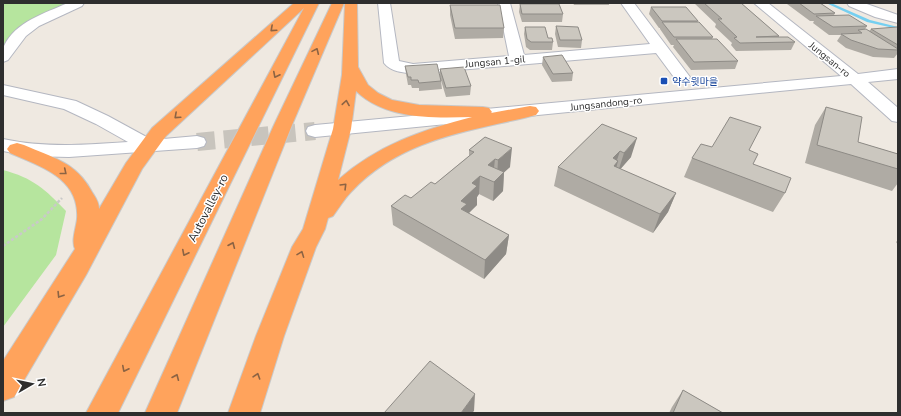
<svg xmlns="http://www.w3.org/2000/svg" width="901" height="416" font-family="'Nunito Sans','Noto Sans KR',sans-serif">
<style>
.green{fill:#b6e59e}
.lines{fill:none;stroke-linecap:round;stroke-linejoin:round}
.stream{fill:#75cff0;fill-rule:evenodd}
.minor-tunnel{stroke:#c8c4bd;stroke-width:18;stroke-dasharray:18 9;stroke-linecap:butt}
.minor-casing{stroke:#b4b7c1;stroke-width:2}
.highway-casing{stroke:#c9c9c9;stroke-width:2}
.path{stroke:#c9c9c9;stroke-width:2.5;stroke-dasharray:3 2;stroke-linecap:butt}
.minor{fill:#fff;fill-rule:evenodd}
.highway{fill:#ffa35c;fill-rule:evenodd}
.wall{fill:#afaba4}
.shaded-wall{fill:#8e8b86}
.building{fill:#cbc7bf;stroke:#8e8b86}
.oneway{stroke:#8c6343}
.transit-dot{fill:#1a4fb4;stroke:#fff;stroke-width:1.5}
.labels{text-anchor:middle;stroke-width:3;stroke-linejoin:round;paint-order:stroke}
.far-street-label{font-size:10px;fill:#2e2e2e;stroke:#fff}
.far-transit-label{font-size:10px;fill:#164399;stroke:#fff;text-anchor:start}
.street-label{font-size:12px;fill:#2e2e2e;stroke:#fff}
</style>
<rect width="100%" height="100%" fill="#efe9e1"/>
<path class="green" d="M3,3H73L47,13L3,50Z
M3,170C33,178 45,189 66,211L56,255L3,327Z"/>
<g class="lines">
<path class="stream" d="M826,3H831L870,20L898,27V29L867,22Z"/>
<path class="minor-tunnel" d="M197,142L315,131"/>
<defs>
<path id="minor" d="M68,3H84L82,6L39,26L26,36L8,60L3,62C3,57 2,50 4,46C15,22 45,13 68,3Z
M378,3H390L399,61L413,64L509,56L498,3H510L524,55L650,44L621,3H634L690,77L688,80L682,82L676,80L656,53L413,74C403,72 391,72 384,63Z
M754,3H768L858,74L898,69V79L868,82L898,108V122L892,121L851,84L315,137L308,135L306,131L308,127L315,125L841,76Z
M847,3H864L898,15V23L875,17L849,6Z
M3,85L76,101L108,116L152,140L197,136L204,138L206,142L204,146L197,148L69,157L29,156L3,151V139C45,148 86,145 128,142L96,124L64,109L3,95Z"/>
<path id="highway" d="M294,3H319L118,413H86L304,8L166,136L142,169L86,275L14,397L3,401V361L75,249C71,241 76,228 77,219C80,178 41,167 10,153L7,149L10,145L17,143L24,145C53,158 76,162 92,192C95,197 99,202 99,209L126,163L152,128Z
M332,3H344L292,125L177,413H145L274,125Z
M345,3H357L358,67L368,85L378,93L392,100L419,105L483,107L489,108L492,112L491,113L530,106L536,107L539,111L536,115C468,132 402,138 351,192C344,199 339,208 333,216L328,218L325,229L316,247L284,336L260,413H228L256,336L292,247L303,229L333,129L342,75ZM356,91C386,120 434,118 472,117C422,130 378,145 338,180L351,129Z"/>
</defs>
<use href="#minor" class="minor-casing"/>
<use href="#highway" class="highway-casing"/>
<path class="path" d="M3,246L42,219L62,198"/>
<use href="#minor" class="minor"/>
<use href="#highway" class="highway"/>
</g>
<path class="wall" d="M573,3H609V5H574Z
M694,3H741L779,36V37L795,42L791,50L736,51L731,45L732,43L715,27L716,24Z
M787,3H820L835,13L834,15L867,26L865,29L869,31L871,29L898,28V53L894,58L873,57L846,48L837,41L841,35H829L813,23L814,21H810L787,4Z
M520,4L563,14L562,22H522L519,12Z
M450,5L504,28L503,38L455,39L450,15Z
M651,7L698,21L697,22L713,37L712,39L738,61L735,69L691,70L673,47L674,45H671L660,29V28H659L649,14Z
M556,26L582,40L581,48L558,47L555,34Z
M525,27L548,38L553,42L552,50H530L526,47L524,34Z
M543,57L573,73L572,81L552,82L542,65Z
M405,66L441,81L442,89L419,91V88H412L411,85H408L406,74Z
M440,69L471,86L470,95L446,97L440,77Z
M826,107L858,142L898,154V183L892,191L805,163L815,125Z
M602,124L631,157L620,169L676,193L668,212L653,233L554,186L558,167Z
M485,137L510,167L504,172L503,191L493,201L479,194L477,197V205L468,213L509,235L506,254L484,279L393,225L391,206L411,198L435,184L469,156V150Z
M712,147L749,150L753,164L785,193L773,212L684,177L692,158Z
M898,240V245L896,242Z
M683,390L723,413H669L672,407Z"/>
<path class="shaded-wall" d="M637,138L631,157L618,172L624,153Z
M512,148L510,167L497,179L498,160Z
M620,151L616,163L618,161L613,180V158Z
M495,159L493,177L488,165Z
M504,172L503,191L493,201L494,182Z
M480,176L479,194L477,197V205L467,215L461,228V201L472,183Z
M676,193L668,212L653,233L660,214Z
M509,235L506,254L484,279L485,260Z
M475,394L474,411L472,413H461Z"/>
<path class="building" d="M704,3H741L779,36L756,37H788L795,42L740,43L734,38L737,37L718,19H722Z
M799,3H820L835,13L814,14Z
M520,4H559L563,14H522Z
M450,5H500L504,28H455Z
M651,7H686L698,21H662Z
M849,15L867,26L833,27L816,16Z
M662,22H699L713,37H674Z
M556,26L578,27L582,40H560Z
M525,27H545L548,38H552L553,42H531L527,39Z
M897,27L898,28V45L871,29Z
M866,29L898,49V50L878,49L851,40L841,34L862,33L858,30Z
M676,39H717L738,61L694,62Z
M562,55L573,73L553,74L543,57Z
M437,64L441,81L419,83L418,80H411V77H408L405,66Z
M464,67L471,86L446,88L440,69Z
M826,107L862,117L858,142L898,154V169L817,145Z
M730,117L761,127L749,150L758,154L753,164L791,178L785,193L692,158L701,144L712,147Z
M602,124L637,138L624,153L620,151L613,158L618,161L614,166L676,193L660,214L558,167Z
M485,137L512,148L498,160L495,159L488,165L504,172L494,182L480,176L472,183L477,186L461,201L467,204L461,209L509,235L485,260L391,206L405,195L411,198L431,182L435,184L474,152L469,150Z
M430,361L475,394L461,413H384Z
M683,390L723,413H673Z"/>
<defs><path id="oneway-chevron" d="M-2-3.5L2.5 0L-2 3.5" fill="none" stroke-width="1.6" stroke-linecap="round" stroke-linejoin="round"/></defs>
<g class="oneway">
<use href="#oneway-chevron" transform="translate(273 29) rotate(138)"/>
<use href="#oneway-chevron" transform="translate(316 51) rotate(-66)"/>
<use href="#oneway-chevron" transform="translate(276 75) rotate(117)"/>
<use href="#oneway-chevron" transform="translate(346 103) rotate(-81)"/>
<use href="#oneway-chevron" transform="translate(177 116) rotate(138)"/>
<use href="#oneway-chevron" transform="translate(64 172) rotate(39)"/>
<use href="#oneway-chevron" transform="translate(344 186) rotate(-45)"/>
<use href="#oneway-chevron" transform="translate(232 245) rotate(-67)"/>
<use href="#oneway-chevron" transform="translate(185 253) rotate(117)"/>
<use href="#oneway-chevron" transform="translate(301 254) rotate(-69)"/>
<use href="#oneway-chevron" transform="translate(60 295) rotate(122)"/>
<use href="#oneway-chevron" transform="translate(125 369) rotate(117)"/>
<use href="#oneway-chevron" transform="translate(257 376) rotate(-72)"/>
<use href="#oneway-chevron" transform="translate(176 377) rotate(-67)"/>
</g>
<rect class="transit-dot" x="660" y="77" width="8" height="8" rx="2"/>
<g class="labels">
<g class="far-street-label">
<text transform="translate(830 59) rotate(39)" y="4">Jungsan-ro</text>
<text transform="translate(495 61) rotate(-5)" y="4">Jungsan 1-gil</text>
<text transform="translate(606 103) rotate(-6)" y="4">Jungsandong-ro</text>
</g>
<g class="far-transit-label">
<text x="672" y="85">약수윗마을</text>
</g>
<g class="street-label">
<text transform="translate(208 208) rotate(-63)" y="4">Autovalley-ro</text>
</g>
</g>
<rect width="901" height="416" fill="none" stroke="#2e2e2e" stroke-width="8"/>
<g transform="translate(32 384) rotate(81)" stroke="#ffffff" stroke-width="3" paint-order="stroke">
<path d="M0-3L7 15L0 10L-7 15Z" fill="#2e2e2e"/>
<text y="-6" font-size="11" font-weight="bold" text-anchor="middle" fill="#2e2e2e">N</text>
</g>
</svg>
